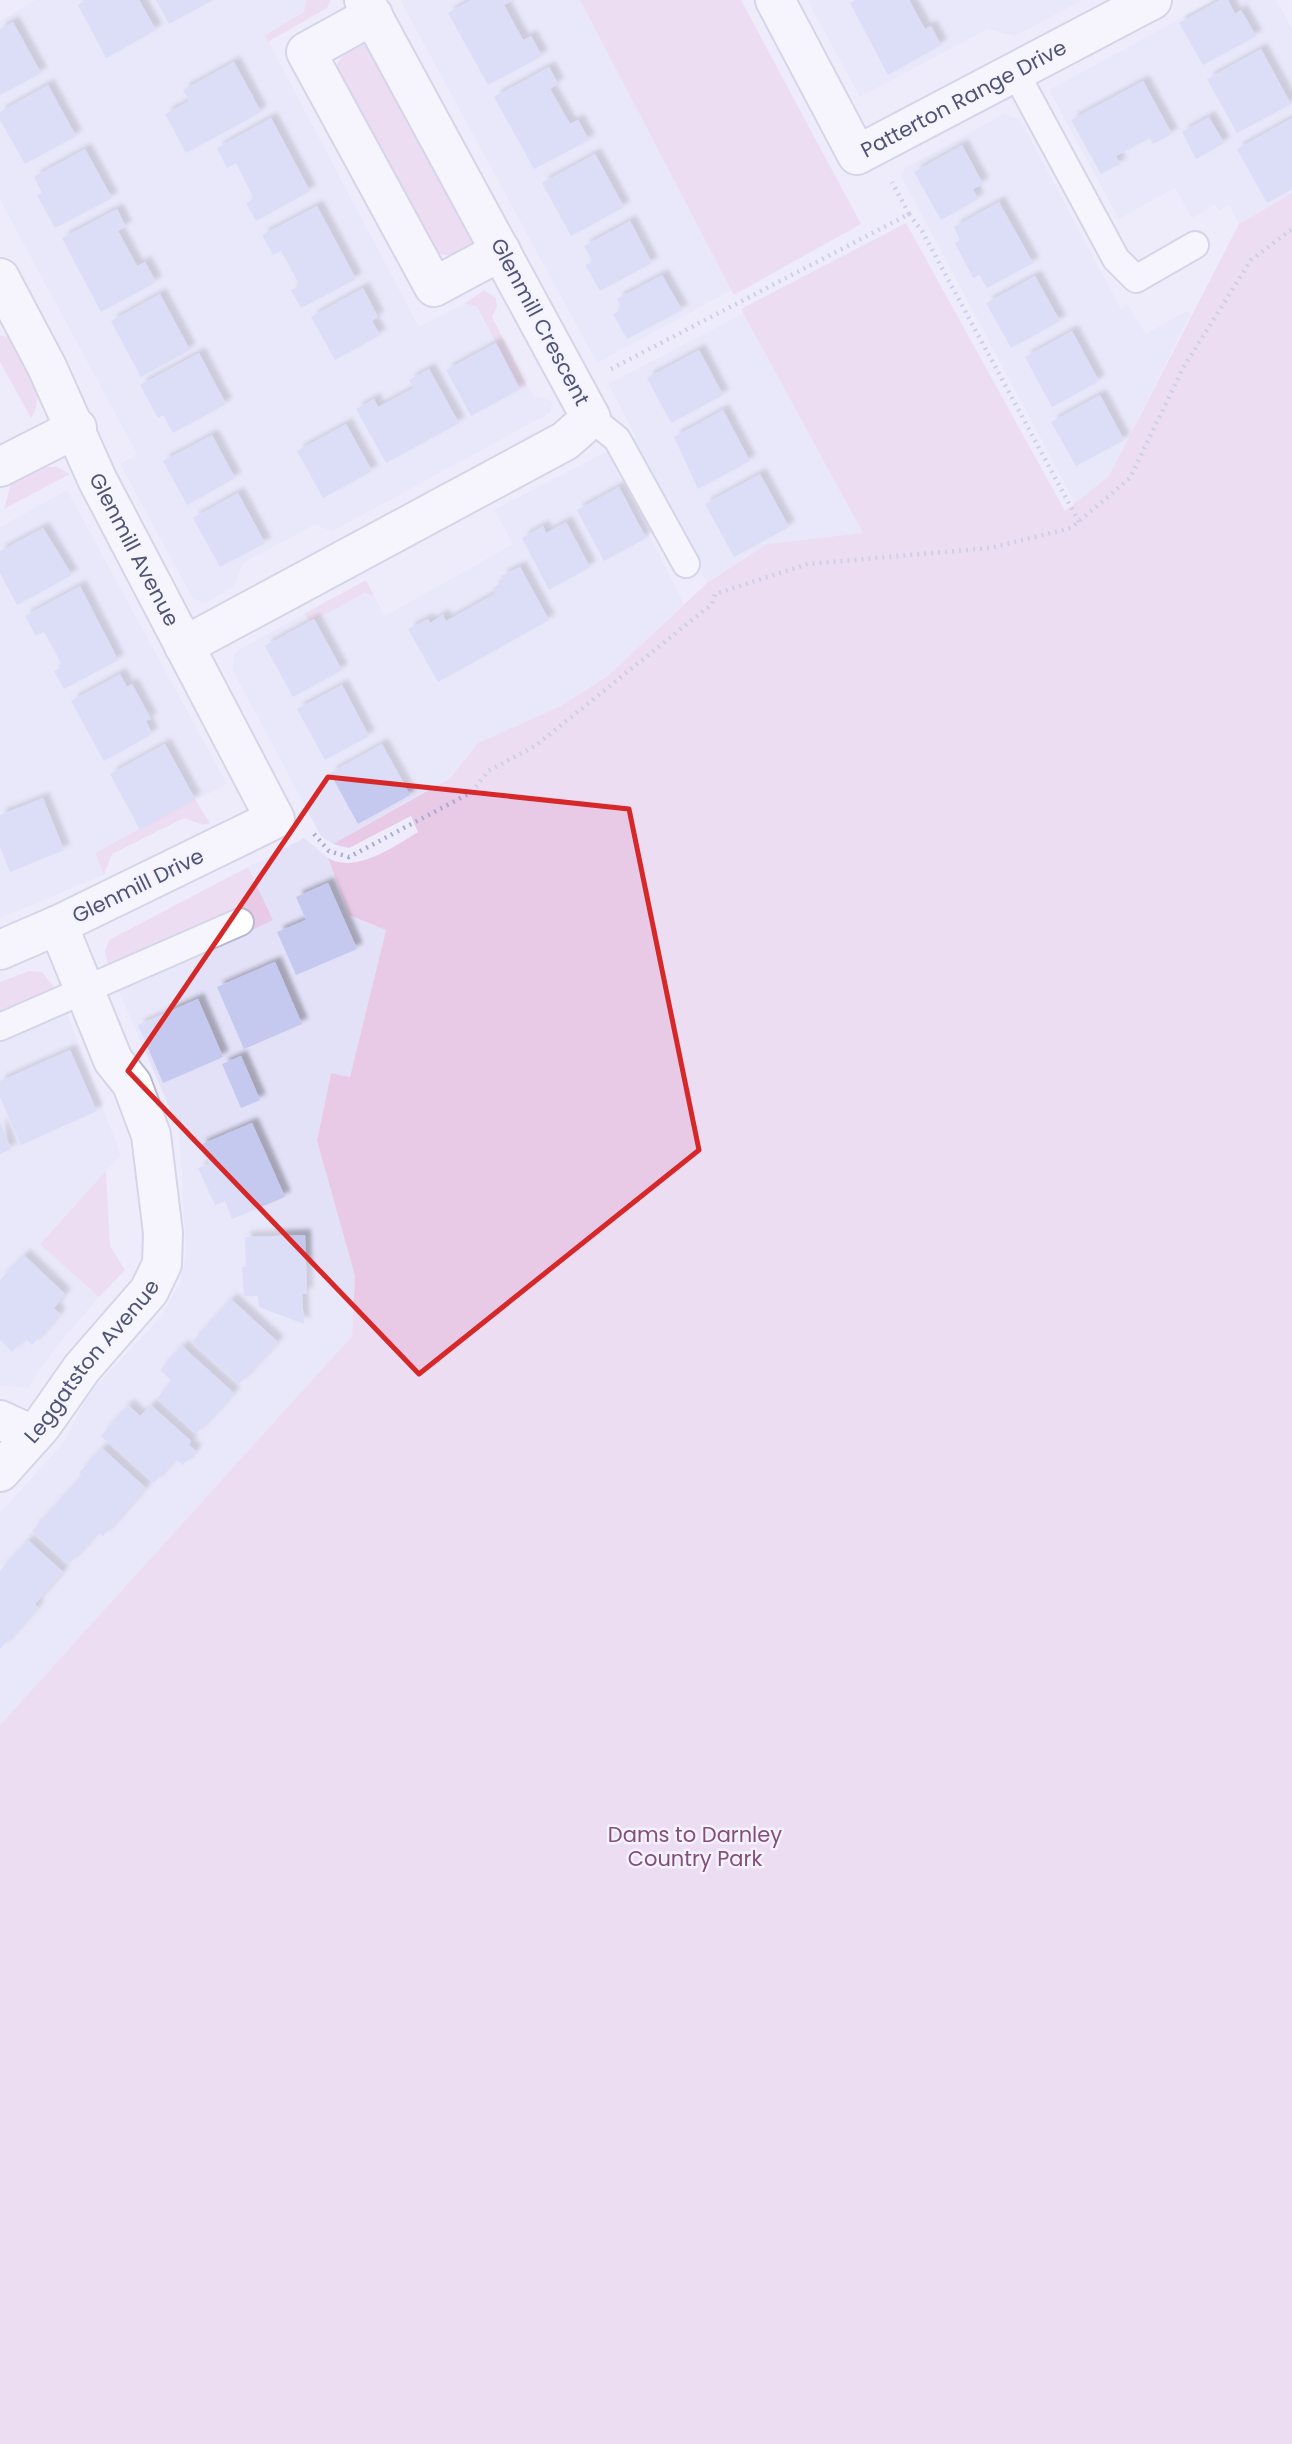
<svg xmlns="http://www.w3.org/2000/svg" width="1292" height="2444" font-family="Poppins,sans-serif">
<style>
.residential{fill:#e2e1f8}
.green{fill:#e9cae6}
.building{fill:#c5c9ef;filter:url(#shadow)}
.lines{fill:none;stroke-linecap:round;stroke-linejoin:round}
.service-casing{stroke:#b7b8d2;stroke-width:30}
.minor-casing{stroke:#b7b8d2;stroke-width:42}
.path{stroke:#a8acd4;stroke-width:4.5;stroke-dasharray:2 5;stroke-linecap:butt}
.service{stroke:#fff;stroke-width:26}
.minor{stroke:#fff;stroke-width:38}
.marked{fill:none;stroke:#d62828;stroke-width:5;stroke-linejoin:round}
.labels{text-anchor:middle;stroke-width:5;stroke-linejoin:round;paint-order:stroke}
.street-label{font-size:21px;fill:#505576;stroke:#f4f2fe}
.park-label{font-size:21px;fill:#864e7a;stroke:#f4f2fe}
</style>
<defs>
<filter id="shadow"><feDropShadow dx="6" dy="-6" stdDeviation="2" flood-color="#0004"/></filter>
</defs>
<rect width="100%" height="100%" fill="#eeecfb"/>
<path class="residential" d="M35,0H306L304,12L265,35L419,327L465,303L476,307L520,388L527,386L535,396L553,401L550,413L333,531L314,525L243,563L234,587L206,603L193,599L120,464L137,454L0,200V21Z
M400,0H580L732,290L597,363Z
M807,0H1083L1015,36L988,29L860,97Z
M1214,0H1276L1292,28V193L1239,224L1229,205L1219,210L1215,205L1192,218L1175,188L1119,219L1049,90Z
M1004,114L1020,119L1121,309L1128,305L1146,334L1186,311L1191,314L1109,476L1075,503L901,176L905,168Z
M744,313L863,533L767,544L707,583L629,440L636,437L608,384Z
M607,451L684,604L609,675L561,706L478,743L450,777L333,844L321,836L232,669L234,656L238,650L304,614L310,621L365,593L374,596L385,616L513,544L494,510Z
M67,490L227,784L95,853L104,875L0,918V527Z
M304,838L328,858L349,915L386,930L350,1077L331,1073L317,1141L355,1276L352,1336L0,1725V1513L64,1442L88,1395L162,1315L180,1282L186,1253L179,1130L118,989L273,920L248,867Z
M66,1011L121,1155L40,1243L99,1297L56,1347L28,1388L0,1386V1041Z"/>
<path class="green" d="M306,0H331L327,8L268,42L265,35L304,12Z
M580,0H741L861,224L734,295Z
M367,45L376,53L473,232L472,246C460,254 449,259 435,252L336,66C344,52 350,46 367,45Z
M1292,193V2444H0V1725L352,1336L355,1276L317,1141L331,1073L350,1077L386,930L349,915L328,858C356,874 393,847 418,832L411,816L349,848L333,844L450,778L478,743L561,706L609,675L707,583L767,544L863,533L741,309L906,223L1065,511L1109,476L1239,224Z
M484,290L496,298L497,307L492,317L527,386L520,389L477,307L465,303Z
M0,335L10,338C23,362 49,392 31,418L0,362Z
M42,467H57L70,474L4,509L11,483Z
M366,580L374,596L365,593L310,622L304,614Z
M195,799L210,823L203,825L184,818L112,854L104,875L95,853Z
M248,867L273,920L252,930L249,914L242,910L108,965L105,952L109,940Z
M29,971L42,972L55,988L0,1012V982Z
M106,1171L110,1246L125,1270L99,1297L40,1244Z"/>
<path class="building" d="M88,0H139L156,30L106,58L78,5Z
M156,0H213L169,24Z
M471,0H514L504,5L523,40L531,36L542,56L488,85L448,13Z
M855,0H909L925,29L931,26L941,45L888,75L850,3Z
M1220,0H1228L1235,14L1241,10L1256,36L1203,65L1179,23Z
M13,22L41,73L0,95V29Z
M1261,49L1291,104L1237,133L1207,79Z
M234,62L261,112L186,153L165,114L189,101L183,90Z
M549,67L558,84L550,89L570,124L578,120L589,140L534,169L494,97Z
M1143,81L1172,134L1153,144L1150,138L1116,156L1120,164L1101,174L1071,120Z
M48,85L76,136L25,164L0,120V112Z
M1209,117L1224,143L1196,159L1182,132Z
M271,118L310,191L256,221L246,203L254,199L236,163L227,168L217,148Z
M1292,118V189L1267,203L1237,149Z
M962,145L983,184L973,189L978,199L941,220L914,172Z
M85,149L112,198L55,228L37,195L42,193L34,177Z
M595,154L624,207L571,236L542,183Z
M999,202L1033,263L987,288L979,275L973,278L955,243L960,240L954,227Z
M317,206L356,279L301,308L291,290L300,286L281,251L273,255L262,235Z
M117,209L126,227L118,231L137,266L145,262L156,282L101,312L62,238Z
M630,221L652,263L600,291L585,265L593,262L584,246Z
M662,275L682,310L627,339L613,314L622,309L617,299Z
M1035,276L1060,321L1011,348L986,303Z
M363,288L378,317L372,321L380,335L335,360L311,317Z
M160,294L190,350L141,377L111,321Z
M1072,331L1099,381L1052,407L1025,357Z
M496,343L520,389L471,416L446,370Z
M699,350L723,395L671,423L647,378Z
M199,353L226,404L173,433L163,415L158,418L140,385Z
M429,369L459,423L386,463L356,409L374,399L378,407L414,388L409,380Z
M1100,395L1124,440L1076,466L1051,422Z
M723,410L750,461L698,489L674,437Z
M346,424L372,471L323,498L297,451Z
M212,435L235,478L187,505L163,461Z
M760,474L789,527L734,557L705,504Z
M619,487L646,538L604,561L577,510Z
M238,493L265,543L220,567L193,518Z
M566,522L590,567L549,590L522,538L543,526L546,533Z
M43,528L72,575L17,605L0,573V551Z
M520,567L549,620L438,682L408,629L428,619L430,623L443,615L446,621L496,593L493,588L504,581L501,576Z
M80,586L118,660L64,689L54,671L63,667L53,648L44,632L36,636L25,616Z
M314,619L342,670L293,697L265,646Z
M120,674L127,687L132,684L151,719L146,721L152,734L104,761L71,701Z
M342,685L369,736L325,760L297,709Z
M165,744L195,799L140,830L110,774Z
M382,744L410,795L358,824L330,773Z
M43,798L64,850L10,872L0,847V815Z
M328,883L357,949L296,975L277,932L306,920L296,897Z
M275,962L302,1024L244,1049L217,987Z
M198,999L223,1057L163,1083L138,1025Z
M70,1050L97,1111L21,1145L0,1097V1081Z
M241,1056L260,1100L241,1108L222,1064Z
M0,1122L11,1149L0,1154Z
M252,1123L285,1197L232,1219L225,1201L215,1205L198,1168L209,1164L200,1145Z
M305,1235L307,1294H302L304,1324L259,1307L258,1296H244L242,1267H246L245,1237Z
M24,1255L65,1294L54,1308L60,1314L32,1345L25,1338L12,1352L0,1340V1280Z
M231,1299L278,1342L239,1384L192,1342Z
M182,1346L234,1393L196,1434L157,1398L172,1381L160,1370Z
M128,1405L140,1416L151,1405L191,1441L189,1445L196,1451L183,1465L175,1459L154,1483L101,1436Z
M102,1448L146,1488L103,1536L98,1532L69,1564L32,1531L82,1476L79,1473Z
M28,1540L63,1572L35,1604L38,1607L0,1649V1571Z"/>
<g class="lines">
<defs>
<path id="service" d="M1015,72L1116,259L1136,279L1195,245
M591,418L617,439L686,564
M0,1027L240,922"/>
<g id="minor">
<path id="s1" d="M775,0L857,155L1152,0"/>
<path d="M373,15L306,52L434,287L501,251"/>
<path id="s2" d="M0,278L47,367L97,479L275,819L58,925L0,950"/>
<path d="M0,467L77,428"/>
<path d="M184,646L565,441L591,418L364,0"/>
<path d="M0,1420L33,1435"/>
<path id="s3" d="M0,1472L42,1425L82,1368L149,1291L162,1264L163,1233L151,1135L132,1084L113,1060L58,925"/>
</g>
</defs>
<use href="#service" class="service-casing"/>
<use href="#minor" class="minor-casing"/>
<path class="path" d="M909,214L922,231L1079,522
M611,369L909,214L892,182
M314,834L329,851L349,857L472,792L488,771L535,746L712,604L715,594L808,564L990,548L1071,528L1130,478L1183,368L1251,260L1292,229"/>
<use href="#service" class="service"/>
<use href="#minor" class="minor"/>
</g>
<path d="M0 0H1292V2444H0ZM328,777L629,809L699,1150L419,1374L128,1071Z" fill="#eeecfb" fill-opacity=".55" fill-rule="evenodd"/>
<path class="marked" d="M328,777L629,809L699,1150L419,1374L128,1071Z"/>
<g class="labels">
<g class="street-label">
<text dy="7" stroke="none"><textPath href="#s1" startOffset="296">Patterton Range Drive</textPath></text>
<text transform="translate(540 322) rotate(62)" y="7">Glenmill Crescent</text>
<text dy="7" stroke="none"><textPath href="#s2" startOffset="303">Glenmill Avenue</textPath></text>
<text transform="translate(138 886) rotate(-26)" y="7">Glenmill Drive</text>
<text dy="7" stroke="none"><textPath href="#s3" startOffset="144">Leggatston Avenue</textPath></text>
</g>
<g class="park-label">
<text x="695" y="1842">Dams to Darnley<tspan x="695" dy="24">Country Park</tspan></text>
</g>
</g>
</svg>
